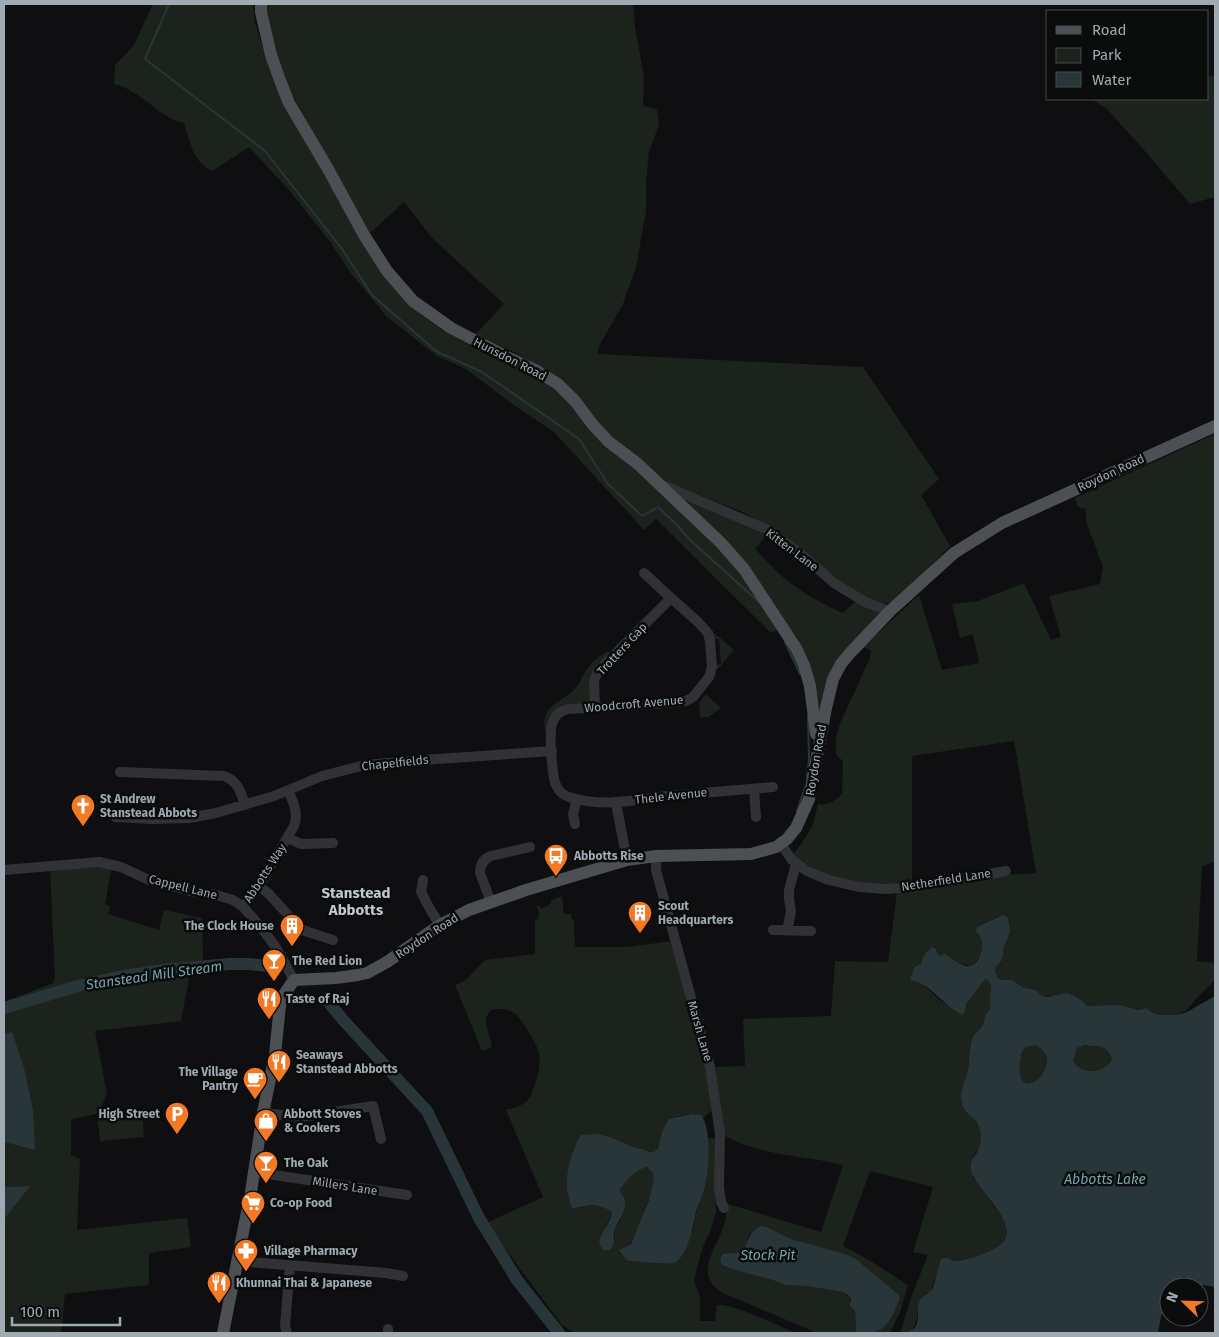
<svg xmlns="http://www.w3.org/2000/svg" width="1219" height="1337" font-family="'Fira Sans',sans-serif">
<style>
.green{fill:#1c231c}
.water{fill:#293639;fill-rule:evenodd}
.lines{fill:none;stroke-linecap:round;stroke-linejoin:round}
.stream{stroke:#293639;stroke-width:2}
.river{stroke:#293639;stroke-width:12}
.minor{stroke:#303236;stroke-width:10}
.major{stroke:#4c5055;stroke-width:12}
.labels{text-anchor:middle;stroke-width:5;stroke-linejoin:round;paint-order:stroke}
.street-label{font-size:12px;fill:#a0aab2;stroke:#0a0b0b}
.poi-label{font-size:12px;font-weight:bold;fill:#a0aab2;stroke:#0a0b0b;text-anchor:start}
.water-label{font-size:14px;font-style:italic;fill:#75a2ae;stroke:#0a0b0b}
.quarter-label{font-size:15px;font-weight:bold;fill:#c1c8ce;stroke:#0a0b0b}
</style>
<rect width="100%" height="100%" fill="#0f0f11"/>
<path class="green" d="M153,4H253L255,23L272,75L419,313L442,330L475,348L510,363L546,382L562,394L742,572L777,630L771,633L656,519L644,530L554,432L515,406L466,369L437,356L386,316L350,272L331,243L289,190L249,147L212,171C193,162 190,142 184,123C180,122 176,121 172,119C152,109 138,90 114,84L115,65L134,45Z
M265,4H633L635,27L644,77L643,106L657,109L659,125L649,152L646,183V211L636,267L623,304L599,346L598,354L863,367L939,479L921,495L950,546L895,602L886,603L868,599L848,589L774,530L745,513L666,482L655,475L602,430L577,395L565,382L514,352L475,335L504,304L433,239L404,202L368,235L291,92L274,48Z
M1215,75V197L1190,204L1144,150L1106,108L1091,99H1208V76Z
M1215,434V861L1202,867L1197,961L1215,963V980C1209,986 1202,993 1196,999C1191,1004 1188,1011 1182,1013C1176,1016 1167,1016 1159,1015C1151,1014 1147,1005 1138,1010L1120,1005L1092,1007L1083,1003L1052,996H1042L1032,989L1022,987L1013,980H1002L998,978L995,971L996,967L1002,960L1004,947L1010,932L1008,917L1003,915L977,927V931C985,945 984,956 971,966L959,963L947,955L940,956L938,955L935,947L926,952L924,959L918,966L916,981C929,986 936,1001 949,1005C953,1006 960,1006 965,1006L971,996L985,979H987L991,982L992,987V991L990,999L991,1006L986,1014L983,1026L970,1046L967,1075L961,1094V1103L965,1112L972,1116L979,1125L980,1132L981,1140L980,1146L973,1157V1177L1003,1218L1006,1225V1237L1001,1244L989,1252L976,1257L951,1261L934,1280L931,1291C912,1300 922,1314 913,1329L908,1331L906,1333H900L912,1295L928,1255L913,1252L933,1187L870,1171L843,1246L869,1260L908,1285L900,1312L890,1333H871C875,1331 879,1330 883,1328C890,1323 897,1306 900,1298L898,1294L856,1259L791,1239L767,1227L762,1226L749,1235L744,1250L740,1252L728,1253L770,1279L786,1285L807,1286L843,1292C851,1297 851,1302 853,1310L855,1311L856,1333H817L723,1293C688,1272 724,1243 726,1215C727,1211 726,1207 725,1203L821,1232L843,1165C804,1155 761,1156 725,1136L715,1067L745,1066L743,1019L831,1016L835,961L888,962L897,892L1006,875L1036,873L1011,722L1014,741L912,756V881C897,883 880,886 865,884C848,882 803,869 794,854L812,828L818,804C830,806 833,801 842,794L843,761L836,755V739L839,726L869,660L871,652L870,650L863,647L919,595L942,670L979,663L973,634L960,638L952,604L978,601L1024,583L1051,640L1061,637L1049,596L1100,584L1103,567L1086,522V509L1078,507L1075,498Z
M675,493L767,535L755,549C767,561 778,574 792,584C807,596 825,605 843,613L856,601L885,611L854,642L820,720L815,683L809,660L797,638L773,606Z
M714,633L734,650L717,670L716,665L721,664L719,639H714L713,634Z
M608,651L610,654L590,702L588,705L567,707L547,736C544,729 543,721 546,714C551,703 564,699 572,692C580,685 581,677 587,669C592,661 600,656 608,651Z
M706,694L721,708L708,717H700L699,703Z
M96,867L111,870L105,904L110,906L108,914L159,930L164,910L202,918L203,959L189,978L181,1021L95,1031L107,1094L98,1114L142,1111L144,1137L100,1141L97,1114L71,1119V1155L80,1159L77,1230L187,1218L191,1247L149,1253V1285L65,1294L61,1333H4V1219L29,1186L4,1187V1142L35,1150L12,1032L4,1034V1002L53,983L55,978L50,869Z
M562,896L564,914H571L572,920L574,919L575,947H626L673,941L708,1078L713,1106L711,1111L703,1118C696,1111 685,1115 676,1117L658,1149L653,1152H649L643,1149L636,1148L612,1138L574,1147L567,1184L572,1209C589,1206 595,1201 612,1212L610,1219L605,1226L614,1241L615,1229L621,1219L623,1195L620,1192V1189C625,1182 639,1162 650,1169C653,1171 655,1175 654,1179C654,1188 635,1239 630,1244C627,1247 623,1248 620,1250L628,1261L661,1263L667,1264L693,1229L697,1210L704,1190L707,1176L708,1138H717L715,1195L716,1212L711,1229L702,1249L694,1280L700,1297V1321H715L717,1305C730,1302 781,1327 796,1333H575L562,1325L486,1223L543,1197L506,1110C511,1108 517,1108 521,1105C528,1102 532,1094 534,1087C538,1077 541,1062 539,1052C536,1043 522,1019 514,1013C510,1010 504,1009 499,1009C494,1008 489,1010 487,1016C483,1024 491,1037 492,1046L490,1048L482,1051L455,985L466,980L485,960L535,954V920L539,919L538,916L540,915L537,906L539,905L541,909L551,904L550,901Z
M1036,1045L1040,1048L1047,1056C1047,1061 1047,1066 1044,1071C1041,1078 1029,1089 1022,1080C1018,1075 1020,1054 1024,1049C1027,1046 1032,1046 1036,1045Z
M1085,1045C1100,1048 1106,1043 1112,1059C1105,1074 1081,1075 1073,1061L1077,1048Z"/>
<path class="water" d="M1003,915L1008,917L1010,932L1004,947L1002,960L996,967L995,971L998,978L1002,980H1013L1022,987L1036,990L1042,996L1048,997L1067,993L1075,996L1088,1006L1120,1005L1138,1010L1146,1008L1153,1013L1159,1015H1176L1185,1013L1215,996V1287L1203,1285L1199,1287H1169V1300L1164,1308L1161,1317L1158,1333H906C908,1331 910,1331 913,1329C921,1324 916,1310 919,1302C922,1295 929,1294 933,1288L941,1259L948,1258L953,1261C969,1259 983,1256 997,1247C1028,1228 976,1192 971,1170C969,1161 975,1157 978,1150C982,1143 981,1134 979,1127C975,1112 961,1118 961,1096C961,1088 965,1082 967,1074C970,1063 968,1051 972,1040C974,1033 980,1031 983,1025C985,1021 984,1018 986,1014C988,1009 988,1013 990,1008C991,1004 990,1000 990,996C992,990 993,984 987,979H985L966,1004L965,1011L963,1015C944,1007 931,983 910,980L914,968L921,963L926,952L933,947L936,949L937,953L940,956L945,954C952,958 958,964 966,966C978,968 983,951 982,942C981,938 979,935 976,931L977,927ZM1036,1045L1040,1048L1047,1056C1047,1061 1047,1066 1044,1071C1041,1078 1029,1089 1022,1080C1018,1075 1020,1053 1024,1049C1027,1046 1032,1046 1036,1045ZM1085,1045C1100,1048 1106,1043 1112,1059C1105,1074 1081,1075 1073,1061L1077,1048Z
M12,1032L24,1068L33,1110L35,1150L4,1142V1034Z
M691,1114L701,1115C712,1128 709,1174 704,1190C702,1198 698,1204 696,1212C693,1226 688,1256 674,1263C670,1265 634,1261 628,1261L624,1257L619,1250L631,1244L649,1200L654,1179L653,1173L647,1167C634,1170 628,1179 620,1189V1192C632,1204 620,1217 615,1229C612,1235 616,1243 611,1249C608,1251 606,1250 603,1250L599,1243C601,1231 611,1223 612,1212C596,1202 589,1205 572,1209C570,1201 567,1193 567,1185C566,1171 573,1147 581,1135L598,1134L612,1138L636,1148L643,1149L649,1152H653L658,1149L662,1132L669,1119Z
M30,1186L5,1218L4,1219V1187Z
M761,1226L767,1227L791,1239L845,1254L856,1259L898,1294L900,1298C897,1306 890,1323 883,1328C879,1331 875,1331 871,1333H856L855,1311L850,1306L851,1299L848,1295L843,1292L807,1286L786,1285L770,1279L739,1271L722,1265C720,1261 720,1258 723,1254L740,1252L744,1250C748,1239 750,1231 761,1226Z"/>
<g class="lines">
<path class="stream" d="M169,4L145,59L265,151L342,249L372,295L436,351L482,372L579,439L608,484L642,516L658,507L678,526L689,539L759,602
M785,642L800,674
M807,777L809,759L808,717
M797,811L805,787"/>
<path class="river" d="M326,999L343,1020L427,1111L479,1218L517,1280L559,1333
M4,1008L78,986L118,977L164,970L230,964H249L277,967"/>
<path class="minor" d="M661,485L670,488L768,530L801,554L834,583L865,602L890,611
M644,573L671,598L698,622L708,633L710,641L712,667L709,677L693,697L686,701L641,705L568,709C560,711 554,716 552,724C549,732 552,777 556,785C558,790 563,795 569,797C603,808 633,800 667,796C703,793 738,790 773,787
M595,708L594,681L598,671L671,598
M120,772L224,776C238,781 241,792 245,805
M754,789L756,817
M616,803L627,860
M115,817L152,819L189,818L216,813L274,796L322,776L365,765L409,761L552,751
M575,824L573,814L577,799
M288,838L301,844L333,843
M781,844L792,860L807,871L829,880L859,887L886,889L912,887L1006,871
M656,856V870L710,1067L720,1133L719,1187L721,1202L724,1208
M4,870L99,862L121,867L149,880L190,891L216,895L233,900L243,907L260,926L275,946L294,980
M423,880L421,892L431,911L440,925
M259,886L269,894L297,925L305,931L333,940
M491,902L480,873C480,865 483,859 491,856L530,847
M243,907L259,886L294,826C299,813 293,802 288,790
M773,930L811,931
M787,931L791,911L789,899V890L796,864
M263,1113L302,1117L373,1106L381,1139
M254,1172L407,1195
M237,1261L386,1273L403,1276
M287,1333L285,1326L290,1266
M388,1333V1329"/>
<path class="major" d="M261,4V12L271,55L281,83L289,103L328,169L364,235L387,271L413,301L451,328L511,359L537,371L558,384L575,401L593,425L609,442L638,464L721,543L744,569L796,648L804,665L810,686L816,734
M223,1333L251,1192L263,1113L275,1055L280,1005L283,996L294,980L336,978L358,975L367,973L387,962L440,925L469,910L526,890L627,860L656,856L751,854L776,847L787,839L796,828L809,799L826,708L833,679L841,664L851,652L890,611L954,553L1002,523L1215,426"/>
</g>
<defs>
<symbol id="church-pin" viewBox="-11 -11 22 30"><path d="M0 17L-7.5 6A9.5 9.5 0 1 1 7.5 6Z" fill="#f37924" stroke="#0a0b0b"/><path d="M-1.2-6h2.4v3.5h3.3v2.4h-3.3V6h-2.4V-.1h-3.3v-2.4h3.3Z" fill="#fff"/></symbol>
<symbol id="bus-pin" viewBox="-11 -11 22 30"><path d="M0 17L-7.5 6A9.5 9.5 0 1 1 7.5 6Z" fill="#f37924" stroke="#0a0b0b"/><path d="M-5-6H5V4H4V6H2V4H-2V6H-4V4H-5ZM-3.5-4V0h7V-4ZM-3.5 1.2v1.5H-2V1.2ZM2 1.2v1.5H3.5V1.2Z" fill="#fff"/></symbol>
<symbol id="building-pin" viewBox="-11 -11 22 30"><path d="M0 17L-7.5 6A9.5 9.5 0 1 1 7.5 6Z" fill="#f37924" stroke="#0a0b0b"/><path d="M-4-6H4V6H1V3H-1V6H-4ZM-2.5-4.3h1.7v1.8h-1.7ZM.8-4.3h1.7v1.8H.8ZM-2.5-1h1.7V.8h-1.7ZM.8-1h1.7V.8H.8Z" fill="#fff"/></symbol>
<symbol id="bar-pin" viewBox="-11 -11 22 30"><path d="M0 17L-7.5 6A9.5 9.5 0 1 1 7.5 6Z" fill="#f37924" stroke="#0a0b0b"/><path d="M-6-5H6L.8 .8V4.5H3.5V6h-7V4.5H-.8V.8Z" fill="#fff"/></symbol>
<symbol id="restaurant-pin" viewBox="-11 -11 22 30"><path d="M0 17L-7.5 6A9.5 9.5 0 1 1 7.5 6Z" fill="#f37924" stroke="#0a0b0b"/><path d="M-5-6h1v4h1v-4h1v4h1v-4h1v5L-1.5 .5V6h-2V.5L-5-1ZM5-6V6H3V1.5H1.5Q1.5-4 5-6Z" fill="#fff"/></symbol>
<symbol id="cafe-pin" viewBox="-11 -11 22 30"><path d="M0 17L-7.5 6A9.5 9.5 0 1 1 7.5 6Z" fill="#f37924" stroke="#0a0b0b"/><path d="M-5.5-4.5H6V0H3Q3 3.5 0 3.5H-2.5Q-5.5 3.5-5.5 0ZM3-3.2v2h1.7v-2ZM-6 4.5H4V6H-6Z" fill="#fff"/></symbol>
<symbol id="parking-pin" viewBox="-11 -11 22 30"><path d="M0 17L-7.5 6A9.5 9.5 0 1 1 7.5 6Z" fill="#f37924" stroke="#0a0b0b"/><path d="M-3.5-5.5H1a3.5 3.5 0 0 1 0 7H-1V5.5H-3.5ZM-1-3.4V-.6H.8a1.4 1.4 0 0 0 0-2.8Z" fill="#fff"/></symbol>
<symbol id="shop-pin" viewBox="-11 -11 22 30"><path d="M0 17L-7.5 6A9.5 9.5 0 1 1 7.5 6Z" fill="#f37924" stroke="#0a0b0b"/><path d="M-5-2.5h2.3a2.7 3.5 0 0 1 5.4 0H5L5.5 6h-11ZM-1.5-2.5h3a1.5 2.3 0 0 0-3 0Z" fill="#fff"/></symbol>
<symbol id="supermarket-pin" viewBox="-11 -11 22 30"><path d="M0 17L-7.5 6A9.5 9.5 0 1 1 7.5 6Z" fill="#f37924" stroke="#0a0b0b"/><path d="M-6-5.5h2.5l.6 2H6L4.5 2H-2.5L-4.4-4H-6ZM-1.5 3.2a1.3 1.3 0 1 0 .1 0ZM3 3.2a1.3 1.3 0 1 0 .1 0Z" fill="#fff"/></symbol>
<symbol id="pharmacy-pin" viewBox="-11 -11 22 30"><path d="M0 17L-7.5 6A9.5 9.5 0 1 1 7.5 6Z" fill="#f37924" stroke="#0a0b0b"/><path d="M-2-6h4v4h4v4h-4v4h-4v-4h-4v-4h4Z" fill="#fff"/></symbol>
</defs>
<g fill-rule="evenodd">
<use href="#church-pin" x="69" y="792" width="28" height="38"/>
<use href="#bus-pin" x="542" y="842" width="28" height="38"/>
<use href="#building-pin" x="626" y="899" width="28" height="38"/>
<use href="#building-pin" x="278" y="912" width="28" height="38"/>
<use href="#bar-pin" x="260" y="947" width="28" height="38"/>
<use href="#restaurant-pin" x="255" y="985" width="28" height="38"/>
<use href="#restaurant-pin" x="265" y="1048" width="28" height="38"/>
<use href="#cafe-pin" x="241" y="1065" width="28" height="38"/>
<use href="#parking-pin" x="163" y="1100" width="28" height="38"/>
<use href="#shop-pin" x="252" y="1107" width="28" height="38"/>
<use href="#bar-pin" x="252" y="1149" width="28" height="38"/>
<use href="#supermarket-pin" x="239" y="1189" width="28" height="38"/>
<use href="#pharmacy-pin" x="232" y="1237" width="28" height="38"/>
<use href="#restaurant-pin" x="205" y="1269" width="28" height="38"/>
</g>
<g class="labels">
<g class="street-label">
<text transform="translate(510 359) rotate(27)" y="4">Hunsdon Road</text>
<text transform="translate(1111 473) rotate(-25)" y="4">Roydon Road</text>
<text transform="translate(792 550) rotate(37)" y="4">Kitten Lane</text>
<text transform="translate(622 649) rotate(-47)" y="4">Trotters Gap</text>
<text transform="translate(634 704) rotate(-5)" y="4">Woodcroft Avenue</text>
<text transform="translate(816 760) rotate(-80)" y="4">Roydon Road</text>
<text transform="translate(395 763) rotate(-6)" y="4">Chapelfields</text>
<text transform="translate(671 796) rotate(-6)" y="4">Thele Avenue</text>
<text transform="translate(265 873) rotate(-57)" y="4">Abbotts Way</text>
<text transform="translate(946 880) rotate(-9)" y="4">Netherfield Lane</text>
<text transform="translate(183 887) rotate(14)" y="4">Cappell Lane</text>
<text transform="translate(427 936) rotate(-33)" y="4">Roydon Road</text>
<text transform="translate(700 1031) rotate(74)" y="4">Marsh Lane</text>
<text transform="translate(345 1186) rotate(9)" y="4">Millers Lane</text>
</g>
<g class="poi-label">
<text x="100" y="803">St Andrew<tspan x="100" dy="14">Stanstead Abbots</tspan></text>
<text x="574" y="860">Abbotts Rise</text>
<text x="658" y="910">Scout<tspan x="658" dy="14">Headquarters</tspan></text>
<text x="274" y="930" text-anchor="end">The Clock House</text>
<text x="292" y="965">The Red Lion</text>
<text x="286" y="1003">Taste of Raj</text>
<text x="296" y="1059">Seaways<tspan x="296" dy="14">Stanstead Abbotts</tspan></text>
<text x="238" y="1076" text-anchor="end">The Village<tspan x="238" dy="14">Pantry</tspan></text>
<text x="160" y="1118" text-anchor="end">High Street</text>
<text x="284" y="1118">Abbott Stoves<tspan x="284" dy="14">&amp; Cookers</tspan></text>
<text x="284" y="1167">The Oak</text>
<text x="270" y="1207">Co-op Food</text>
<text x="264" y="1255">Village Pharmacy</text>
<text x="236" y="1287">Khunnai Thai &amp; Japanese</text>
</g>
<g class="water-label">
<text transform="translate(154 975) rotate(-8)" y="5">Stanstead Mill Stream</text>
<text x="1105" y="1184">Abbotts Lake</text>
<text x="768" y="1260">Stock Pit</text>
</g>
<g class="quarter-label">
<text x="356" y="898">Stanstead<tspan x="356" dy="17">Abbotts</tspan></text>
</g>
</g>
<rect width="1219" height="1337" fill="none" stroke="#a0aab2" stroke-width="10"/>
<rect x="1046" y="10" width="162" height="90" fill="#0a0b0b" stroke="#464b4e"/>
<rect x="1056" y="26" width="25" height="8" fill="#4c5055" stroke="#464b4e"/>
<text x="1092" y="35" font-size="15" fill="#a0aab2">Road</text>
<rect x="1056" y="48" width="25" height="15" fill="#1c231c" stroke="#464b4e"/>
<text x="1092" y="60" font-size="15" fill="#a0aab2">Park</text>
<rect x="1056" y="72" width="25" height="15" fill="#293639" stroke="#464b4e"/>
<text x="1092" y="85" font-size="15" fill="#a0aab2">Water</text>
<g transform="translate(1184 1302) rotate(293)"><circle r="24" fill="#0a0b0b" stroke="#464b4e"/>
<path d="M0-4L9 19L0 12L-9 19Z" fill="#f37924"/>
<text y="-8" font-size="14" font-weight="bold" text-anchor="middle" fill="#a0aab2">N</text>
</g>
<path d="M12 1317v8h108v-8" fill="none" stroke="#a0aab2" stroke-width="2.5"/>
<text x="20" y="1317" font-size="15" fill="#a0aab2" stroke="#0a0b0b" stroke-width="4" paint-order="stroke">100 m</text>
</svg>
